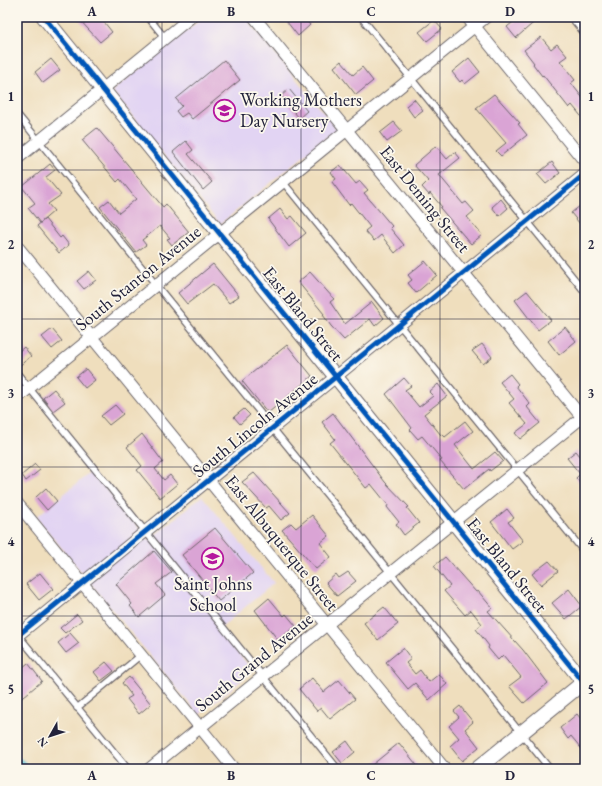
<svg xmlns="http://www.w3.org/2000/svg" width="602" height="786" font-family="'EB Garamond',serif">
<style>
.built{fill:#e2d4f3}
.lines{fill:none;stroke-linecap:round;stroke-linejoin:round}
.river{stroke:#59c1d6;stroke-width:17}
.building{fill:#daa4d5}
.service-casing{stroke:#6a6468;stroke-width:8}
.minor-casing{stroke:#6a6468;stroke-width:13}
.tertiary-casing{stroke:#6a6468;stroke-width:16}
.service{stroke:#fff;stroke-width:5.5}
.minor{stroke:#fff;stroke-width:11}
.tertiary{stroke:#fff;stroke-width:14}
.cycleway-casing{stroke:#fbf7ec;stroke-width:8}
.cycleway{stroke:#0057b8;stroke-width:5}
.grid{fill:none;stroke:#22223b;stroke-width:1;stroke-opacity:0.55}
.labels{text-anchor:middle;stroke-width:3.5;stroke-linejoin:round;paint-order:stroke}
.poi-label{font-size:18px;fill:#22223b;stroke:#fbf7ec;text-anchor:start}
.street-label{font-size:18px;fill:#22223b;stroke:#fbf7ec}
.neatline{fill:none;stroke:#22223b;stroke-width:1.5}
.grid-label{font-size:13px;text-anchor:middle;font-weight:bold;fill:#22223b}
</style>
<rect width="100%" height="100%" fill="#fbf7ec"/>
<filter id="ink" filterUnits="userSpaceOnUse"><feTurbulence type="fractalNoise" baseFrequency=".025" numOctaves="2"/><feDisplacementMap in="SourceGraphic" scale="8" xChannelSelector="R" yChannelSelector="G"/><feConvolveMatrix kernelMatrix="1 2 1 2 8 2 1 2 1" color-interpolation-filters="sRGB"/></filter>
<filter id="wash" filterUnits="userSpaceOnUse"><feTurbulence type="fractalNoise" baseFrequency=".012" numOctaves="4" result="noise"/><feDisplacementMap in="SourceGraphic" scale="16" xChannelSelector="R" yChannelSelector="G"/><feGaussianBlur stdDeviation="0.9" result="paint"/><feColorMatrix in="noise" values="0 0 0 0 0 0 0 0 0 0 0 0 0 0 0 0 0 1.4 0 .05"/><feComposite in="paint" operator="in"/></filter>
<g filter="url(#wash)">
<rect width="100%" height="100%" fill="#efdebd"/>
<path class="built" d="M204,17H245L337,129L220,224L112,91Z
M92,471L149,540L202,496L274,583L219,629L253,671L199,715L36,517Z"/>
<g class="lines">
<path class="river" d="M17,766L20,769"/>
</g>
<g id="blocks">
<path class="building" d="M77,17H100L112,32L100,42Z
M293,17H304L310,25L298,36L287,22Z
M519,17H540L516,38L507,27Z
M434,20L442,29L427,41L419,32Z
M541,37L551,49L557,44L567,56L560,61L575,80L571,83L585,101V121L572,105L569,108L543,75L542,76L533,64L534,63L524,50Z
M469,58L480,72L465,84L462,80L460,82L452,72Z
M51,59L60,70L43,83L35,72Z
M224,60L240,80L192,119L187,113L181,117L176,111L182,106L176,99Z
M341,61L353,75L362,67L373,81L356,95L334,67Z
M289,89L307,111L299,118L281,96Z
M494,94L520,123L518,124L527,135L501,156L496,151L506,143L476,108Z
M414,99L423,110L414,117L406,106Z
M394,122L402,131L387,142L380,133Z
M97,128L163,207L166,204L189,232L172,245L167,239L170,238L160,226L142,240L146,245L136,252L100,207L109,200L119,213L136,199L120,179L117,182L82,140Z
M186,141L193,150L188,154L212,182L203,190L173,152Z
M436,146L447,159L455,152L460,158L439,175L463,204L466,202L474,211L467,217L482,235L471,244L440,208L442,207L430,193L429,195L422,187L428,181L414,165Z
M552,162L560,173L546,184L537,174Z
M50,164L55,170L46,177L61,195L48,204L54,211L40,223L28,208L35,203L22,187Z
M340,165L356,184L360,181L368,190L364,193L392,226L390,228L404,245L395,253L381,235L374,241L365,231L370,227L351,203L349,205L332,182L336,179L331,172Z
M501,199L508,208L499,216L492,207Z
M585,202V230L571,213Z
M280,209L288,219L292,216L306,233L289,247L268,219Z
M45,219L60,238L62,236L69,245L59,253L37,226Z
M425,261L437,275L416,293L408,283L412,280L408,275Z
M213,264L239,296L229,303L213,284L187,304L178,293Z
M89,271L96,280L84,289L77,281Z
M310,272L334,299L330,302L345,324L372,302L384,318L375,326L370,319L344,340L331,326L323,315L324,314L298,282Z
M527,291L551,320L538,330L515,300Z
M565,327L576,341L559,355L548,341Z
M52,329L62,341L52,349L42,337Z
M482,344L492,357L483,364L472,351Z
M287,345L312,376L268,413L242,381Z
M24,347L31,356L17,368V353Z
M86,369L95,380L85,388L76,377Z
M510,374L518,384L516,386L530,404L527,407L540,423L520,439L515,433L527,424L509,403L514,399L500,382Z
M404,378L411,386L405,390L419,407L433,396L429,392L438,384L447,396L424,414L441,435L442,434L445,437L465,421L473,431L455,445L474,469L495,452L503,461L490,471L489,469L464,489L440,461L442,460L422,436L418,439L410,430L412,428L386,394Z
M54,389L65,402L53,411L43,398Z
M115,405L123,414L109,425L101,416Z
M244,409L250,415L240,424L234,417Z
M333,413L385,482L409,507L407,508L419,523L404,535L396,524L399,522L387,507L388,505L371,484L366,488L330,443L335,439L322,422Z
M142,434L163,462L155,469L164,480L170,475L177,484L160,498L137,470L142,466L127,447Z
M576,451L585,462V489L576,478L580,474L567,458Z
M35,464L40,470L26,481L22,475Z
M254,473L290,513L281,520L269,506L266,508L242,482Z
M46,488L57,501L47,510L36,497Z
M507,509L514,518L508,522L523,541L512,549L491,522Z
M312,515L329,536L320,543L331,557L316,569L282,530L291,523L296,528Z
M215,528L253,573L219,601L182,555Z
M154,551L172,572L156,584L165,595L139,617L130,606L132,604L116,584Z
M445,557L476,592L478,591L492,608L488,611L523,650L548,683L524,703L509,686L521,677L503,655L498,660L488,648L489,646L476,629L482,624L471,610L465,615L444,591L450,586L434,566Z
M549,561L558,571L541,585L532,574Z
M348,572L356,581L337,596L326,583L336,574L339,578Z
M40,573L53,589L39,600L26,584Z
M569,589L582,606L566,619L552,603Z
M269,598L284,616L286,614L296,626L278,640L255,610Z
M384,607L398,624L378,640L364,623Z
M77,614L82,620L65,633L60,628Z
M70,633L79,643L66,653L58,643Z
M403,648L411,659L406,663L415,674L420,670L429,682L439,674L447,684L429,700L415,683L408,689L386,662Z
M106,662L114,671L101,681L94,672Z
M28,663L42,681L17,702V672Z
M129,677L151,704L139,714L127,699L132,696L122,683Z
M312,678L324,692L339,680L355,699L330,719L321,708L317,711L299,689Z
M460,706L473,722L465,729L479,747L462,761L450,746L459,738L449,726L459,717L454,711Z
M577,714L585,724V753L571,736L568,739L560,728Z
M347,741L355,752L342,763L333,752Z
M399,743L420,769H367Z"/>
</g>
</g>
<g filter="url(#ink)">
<use href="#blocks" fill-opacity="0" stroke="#6a6468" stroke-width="1"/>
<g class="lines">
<defs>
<path id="service" d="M148,17L165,38
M361,17L585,292
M571,17L585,34
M17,114L550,769
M283,182L585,553
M17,373L338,769
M18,635L128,769
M77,708L141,655"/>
<path id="minor" d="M254,17L585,421
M467,17L585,162
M17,159L191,17
M17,246L445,769
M17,398L486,17
M17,503L234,769
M17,636L585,174
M149,769L585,415"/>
<path id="tertiary" d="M44,17L585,684
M477,769L585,681"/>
</defs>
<use href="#service" class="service-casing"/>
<use href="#minor" class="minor-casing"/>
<use href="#tertiary" class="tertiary-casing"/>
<use href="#service" class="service"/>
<use href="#minor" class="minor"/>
<use href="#tertiary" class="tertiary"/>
<defs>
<path id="cycleway" d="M44,17L585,684
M17,636L585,174"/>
</defs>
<use href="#cycleway" class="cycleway-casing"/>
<use href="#cycleway" class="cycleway"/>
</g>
</g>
<path class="grid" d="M162,17V769M301,17V769M440,17V769M17,170H585M17,319H585M17,467H585M17,616H585"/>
<defs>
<symbol id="school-ring" viewBox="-11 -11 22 22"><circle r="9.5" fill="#fbf7ec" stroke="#b5179e" stroke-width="1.5"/><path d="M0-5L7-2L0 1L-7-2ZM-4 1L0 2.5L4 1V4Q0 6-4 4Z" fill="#b5179e"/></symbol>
</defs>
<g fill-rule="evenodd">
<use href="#school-ring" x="212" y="98" width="25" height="25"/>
<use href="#school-ring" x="200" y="546" width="25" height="25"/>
</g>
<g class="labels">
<g class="poi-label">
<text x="240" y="106">Working Mothers<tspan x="240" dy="21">Day Nursery</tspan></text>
<text x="213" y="590" text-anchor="middle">Saint Johns<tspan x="213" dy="21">School</tspan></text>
</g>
<g class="street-label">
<text transform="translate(425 199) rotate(51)" y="6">East Deming Street</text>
<text transform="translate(138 278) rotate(-39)" y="6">South Stanton Avenue</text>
<text transform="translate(303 314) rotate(51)" y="6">East Bland Street</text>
<text transform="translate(255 425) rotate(-39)" y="6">South Lincoln Avenue</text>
<text transform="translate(282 543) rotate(51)" y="6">East Albuquerque Street</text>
<text transform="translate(507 565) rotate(51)" y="6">East Bland Street</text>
<text transform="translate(254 662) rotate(-39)" y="6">South Grand Avenue</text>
</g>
</g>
<rect width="602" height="786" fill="none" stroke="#fbf7ec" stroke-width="44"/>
<g transform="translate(50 736) rotate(231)" stroke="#fbf7ec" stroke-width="3" paint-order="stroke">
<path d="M0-3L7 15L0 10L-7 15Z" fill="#22223b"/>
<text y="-6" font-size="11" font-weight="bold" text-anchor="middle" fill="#22223b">N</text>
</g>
<rect x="22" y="22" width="558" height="742" class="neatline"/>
<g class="grid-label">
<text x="92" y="16">A</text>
<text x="231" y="16">B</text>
<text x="371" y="16">C</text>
<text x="510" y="16">D</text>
<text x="11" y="101">1</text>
<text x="591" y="101">1</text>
<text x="11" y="249">2</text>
<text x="591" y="249">2</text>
<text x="11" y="398">3</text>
<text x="591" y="398">3</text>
<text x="11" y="546">4</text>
<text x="591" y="546">4</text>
<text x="11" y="694">5</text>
<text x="591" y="694">5</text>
<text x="92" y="780">A</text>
<text x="231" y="780">B</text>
<text x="371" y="780">C</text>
<text x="510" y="780">D</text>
</g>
</svg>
